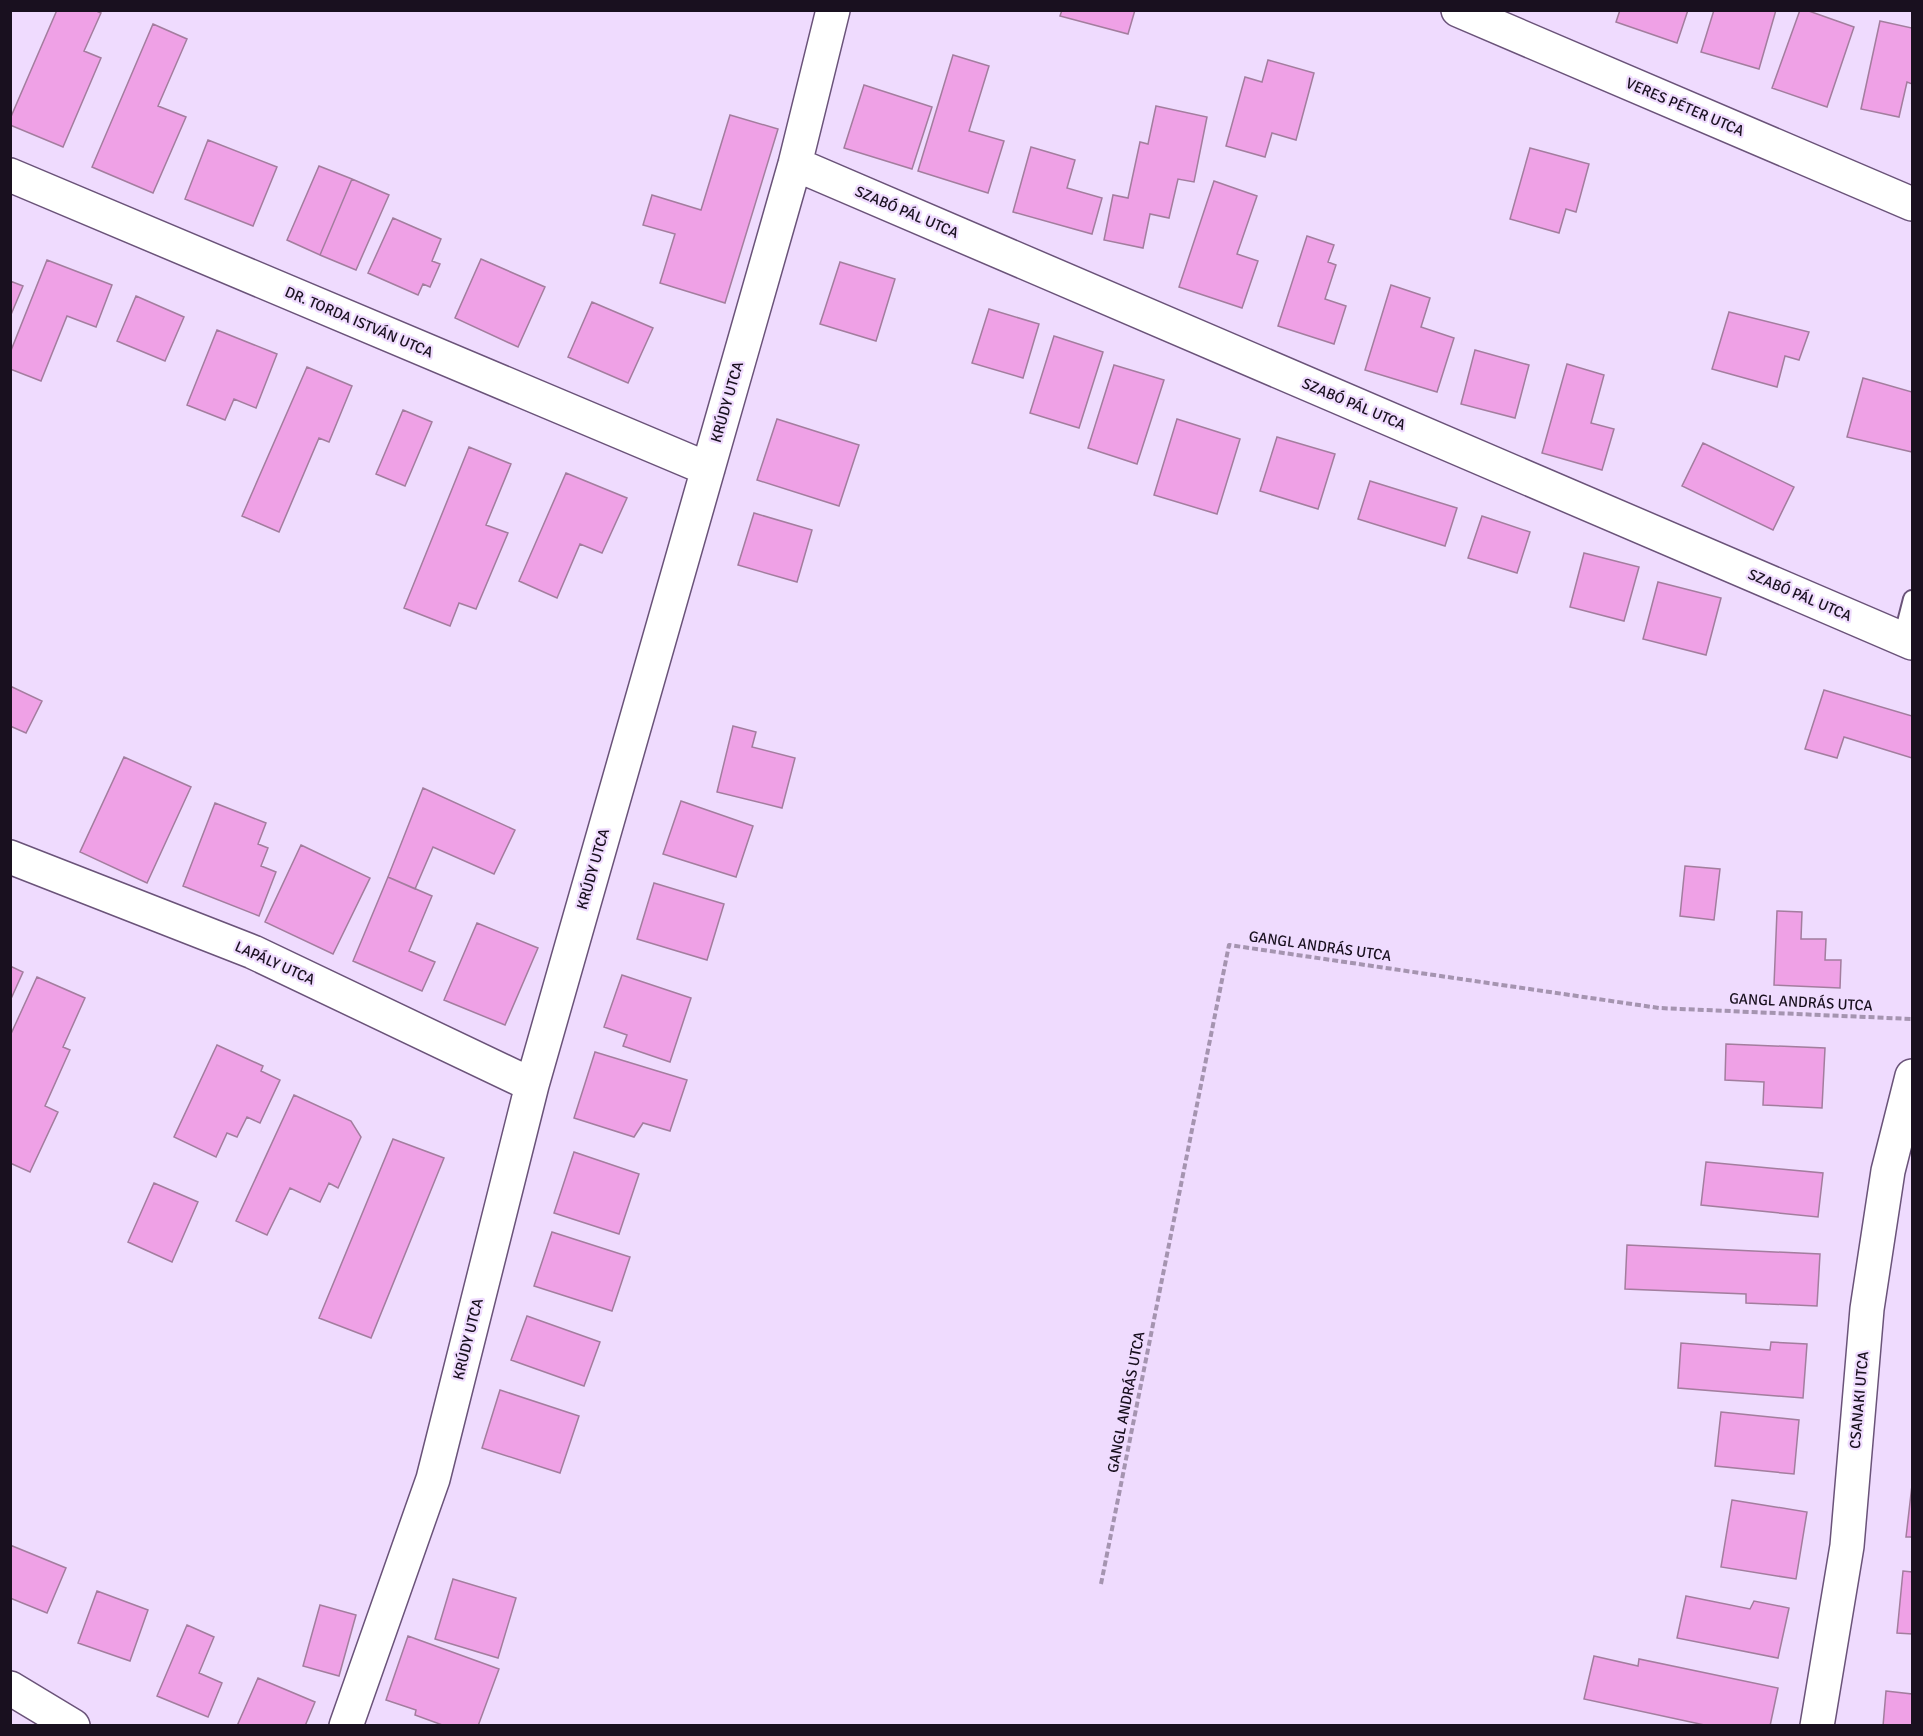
<svg xmlns="http://www.w3.org/2000/svg" width="1923" height="1736" font-family="Signika,sans-serif">
<style>
.building{fill:#efa1e6;stroke:#a37d9e;stroke-width:1.5}
.lines{fill:none;stroke-linecap:round;stroke-linejoin:round}
.service-casing{stroke:#6a5379;stroke-width:20}
.minor-casing{stroke:#6a5379;stroke-width:36}
.secondary-casing{stroke:#6a5379;stroke-width:36}
.path{stroke:#a594b0;stroke-width:4;stroke-dasharray:6 3;stroke-linecap:butt}
.service{stroke:#fff;stroke-width:16}
.minor{stroke:#fff;stroke-width:33}
.secondary{stroke:#fff;stroke-width:33}
.labels{text-anchor:middle;stroke-width:4.5;stroke-linejoin:round;paint-order:stroke}
.street-label{font-size:15px;fill:#19101f;stroke:#efdbfe}
</style>
<rect width="100%" height="100%" fill="#efdbfe"/>
<path class="building" d="M57,10H94L101,13L84,51L101,58L63,147L10,125V119Z
M1062,10H1135L1128,34L1060,16Z
M1620,10H1688L1677,43L1616,22Z
M1714,10H1776L1759,69L1701,52Z
M1800,10H1806L1854,27L1827,107L1772,88Z
M1880,21L1912,28V84L1907,82L1899,117L1861,109Z
M153,24L187,39L158,106L186,117L153,193L92,167Z
M953,55L989,66L969,131L1004,141L988,193L918,171Z
M1268,60L1314,73L1296,140L1272,133L1265,157L1226,146L1245,77L1262,82Z
M864,85L932,107L912,169L844,148Z
M1156,106L1207,117L1194,182L1178,179L1169,218L1150,214L1143,248L1104,240L1113,195L1128,198L1140,142L1148,144Z
M730,115L778,129L725,303L660,283L675,234L643,225L652,195L701,210Z
M208,140L277,167L253,226L185,199Z
M1031,147L1075,160L1067,188L1102,198L1092,234L1013,212Z
M1530,148L1589,164L1576,212L1566,209L1559,233L1510,219Z
M319,166L352,179L320,255L287,240Z
M352,179L389,195L356,270L320,255Z
M1214,181L1257,196L1237,254L1258,261L1242,308L1179,287Z
M393,218L441,239L432,261L440,264L430,287L423,284L418,295L368,273Z
M1307,236L1334,245L1328,262L1336,265L1325,299L1346,306L1334,344L1278,326Z
M481,259L545,287L518,347L455,318Z
M47,260L112,285L96,327L67,316L41,381L10,369V353Z
M840,262L895,279L876,341L820,324Z
M10,281L23,286L10,317Z
M1391,285L1430,298L1421,327L1454,338L1437,392L1365,370Z
M136,296L184,317L165,361L117,341Z
M592,302L653,328L628,383L568,357Z
M989,309L1039,324L1023,378L972,363Z
M1729,312L1809,332L1799,360L1785,356L1777,387L1712,369Z
M217,330L277,354L256,408L234,399L225,420L187,405Z
M1054,336L1103,352L1079,428L1030,413Z
M1475,350L1529,365L1515,418L1461,404Z
M1567,364L1604,375L1591,423L1614,429L1602,470L1542,453Z
M1114,365L1164,380L1137,464L1088,448Z
M307,367L352,386L329,442L319,438L279,532L242,516Z
M1863,378L1912,392V452L1847,437Z
M403,410L432,422L405,486L376,474Z
M777,419L859,445L839,506L757,480Z
M1177,419L1240,439L1217,514L1154,495Z
M1277,437L1335,454L1318,509L1260,491Z
M1703,443L1794,487L1773,530L1682,486Z
M469,447L511,464L486,525L508,533L476,609L459,603L450,626L404,608Z
M566,473L627,498L602,553L580,544L557,598L519,581Z
M1370,481L1457,508L1445,546L1358,519Z
M754,513L812,530L797,582L738,565Z
M1482,516L1530,532L1517,573L1468,558Z
M1584,553L1639,567L1624,621L1570,607Z
M1658,582L1721,598L1706,655L1643,639Z
M10,686L42,701L26,733L10,726Z
M1824,690L1912,716V758L1844,737L1837,758L1805,749Z
M733,726L756,732L752,747L795,758L782,808L717,792Z
M124,757L191,787L147,883L80,852Z
M423,788L515,830L494,874L433,847L415,889L388,877Z
M681,801L753,826L736,877L663,854Z
M215,803L266,823L258,844L268,848L261,866L276,872L259,916L183,886Z
M301,845L370,878L333,954L265,922Z
M1685,866L1720,869L1714,920L1680,916Z
M388,877L432,896L409,951L435,962L422,991L353,961Z
M654,883L724,904L707,960L637,939Z
M1777,911L1802,912L1801,939H1826L1825,960H1841L1840,988L1774,985Z
M477,923L538,948L505,1025L444,1000Z
M10,966L23,972L10,1001Z
M622,975L691,998L670,1062L623,1046L627,1035L604,1027Z
M37,977L85,998L63,1047L70,1050L45,1106L58,1112L30,1172L10,1163V1036Z
M1726,1044L1825,1048L1822,1108L1763,1105L1764,1082L1725,1080Z
M217,1045L263,1066L261,1071L280,1080L260,1123L247,1117L237,1137L227,1133L216,1157L174,1137Z
M595,1052L687,1080L670,1131L643,1123L634,1137L574,1118Z
M294,1095L351,1121L361,1137L338,1188L329,1183L320,1202L290,1188L267,1235L236,1221Z
M393,1139L444,1158L371,1338L319,1318Z
M574,1152L639,1174L619,1234L554,1213Z
M1706,1162L1823,1173L1818,1217L1701,1205Z
M154,1183L198,1202L172,1262L128,1242Z
M552,1232L630,1257L612,1311L534,1286Z
M1627,1245L1820,1254L1817,1306L1746,1303V1294L1625,1289Z
M527,1316L600,1342L584,1386L511,1360Z
M1771,1342L1807,1344L1803,1398L1678,1388L1681,1343L1770,1350Z
M500,1390L579,1416L560,1473L482,1448Z
M1721,1412L1799,1420L1794,1474L1715,1466Z
M1912,1485V1537H1906Z
M1732,1500L1807,1512L1796,1579L1721,1567Z
M10,1545L66,1568L47,1613L10,1598Z
M1903,1571L1912,1572V1634L1897,1633Z
M453,1579L516,1598L498,1658L435,1639Z
M97,1591L148,1610L130,1661L78,1643Z
M1686,1596L1750,1609L1754,1601L1789,1608L1778,1658L1677,1638Z
M320,1605L356,1615L339,1676L303,1666Z
M187,1625L214,1637L199,1673L222,1683L208,1717L157,1696Z
M408,1636L499,1669L478,1726H445L415,1715L416,1710L386,1700Z
M1594,1656L1638,1666L1639,1659L1778,1688L1770,1726H1709L1584,1699Z
M258,1678L315,1702L305,1726H237Z
M1886,1691L1912,1694V1726H1883Z"/>
<g class="lines">
<defs>
<path id="service" d="M1902,638L1912,599"/>
<path id="minor" d="M1458,10L1912,204
M795,164L1912,643
M10,175L708,469
M10,857L253,952L532,1085
M346,1726L433,1479L532,1085L795,164L833,10
M1817,1726L1847,1546L1867,1309L1888,1171L1912,1076"/>
<path id="secondary" d="M10,1688L73,1726"/>
</defs>
<use href="#service" class="service-casing"/>
<use href="#minor" class="minor-casing"/>
<use href="#secondary" class="secondary-casing"/>
<path class="path" d="M1101,1584L1229,945L1659,1008L1912,1019"/>
<use href="#service" class="service"/>
<use href="#minor" class="minor"/>
<use href="#secondary" class="secondary"/>
</g>
<g class="labels">
<g class="street-label">
<text transform="translate(1685 107) rotate(23)" y="5">VERES PÉTER UTCA</text>
<text transform="translate(907 212) rotate(23)" y="5">SZABÓ PÁL UTCA</text>
<text transform="translate(359 322) rotate(23)" y="5">DR. TORDA ISTVÁN UTCA</text>
<text transform="translate(727 402) rotate(-74)" y="5">KRÚDY UTCA</text>
<text transform="translate(1354 404) rotate(23)" y="5">SZABÓ PÁL UTCA</text>
<text transform="translate(1800 595) rotate(23)" y="5">SZABÓ PÁL UTCA</text>
<text transform="translate(593 869) rotate(-74)" y="5">KRÚDY UTCA</text>
<text transform="translate(1320 946) rotate(8)" y="5">GANGL ANDRÁS UTCA</text>
<text transform="translate(275 963) rotate(24)" y="5">LAPÁLY UTCA</text>
<text transform="translate(1801 1002) rotate(3)" y="5">GANGL ANDRÁS UTCA</text>
<text transform="translate(468 1339) rotate(-76)" y="5">KRÚDY UTCA</text>
<text transform="translate(1859 1400) rotate(-85)" y="5">CSANAKI UTCA</text>
<text transform="translate(1126 1402) rotate(-79)" y="5">GANGL ANDRÁS UTCA</text>
</g>
</g>
<rect width="1923" height="1736" fill="none" stroke="#19101f" stroke-width="24"/>
</svg>
